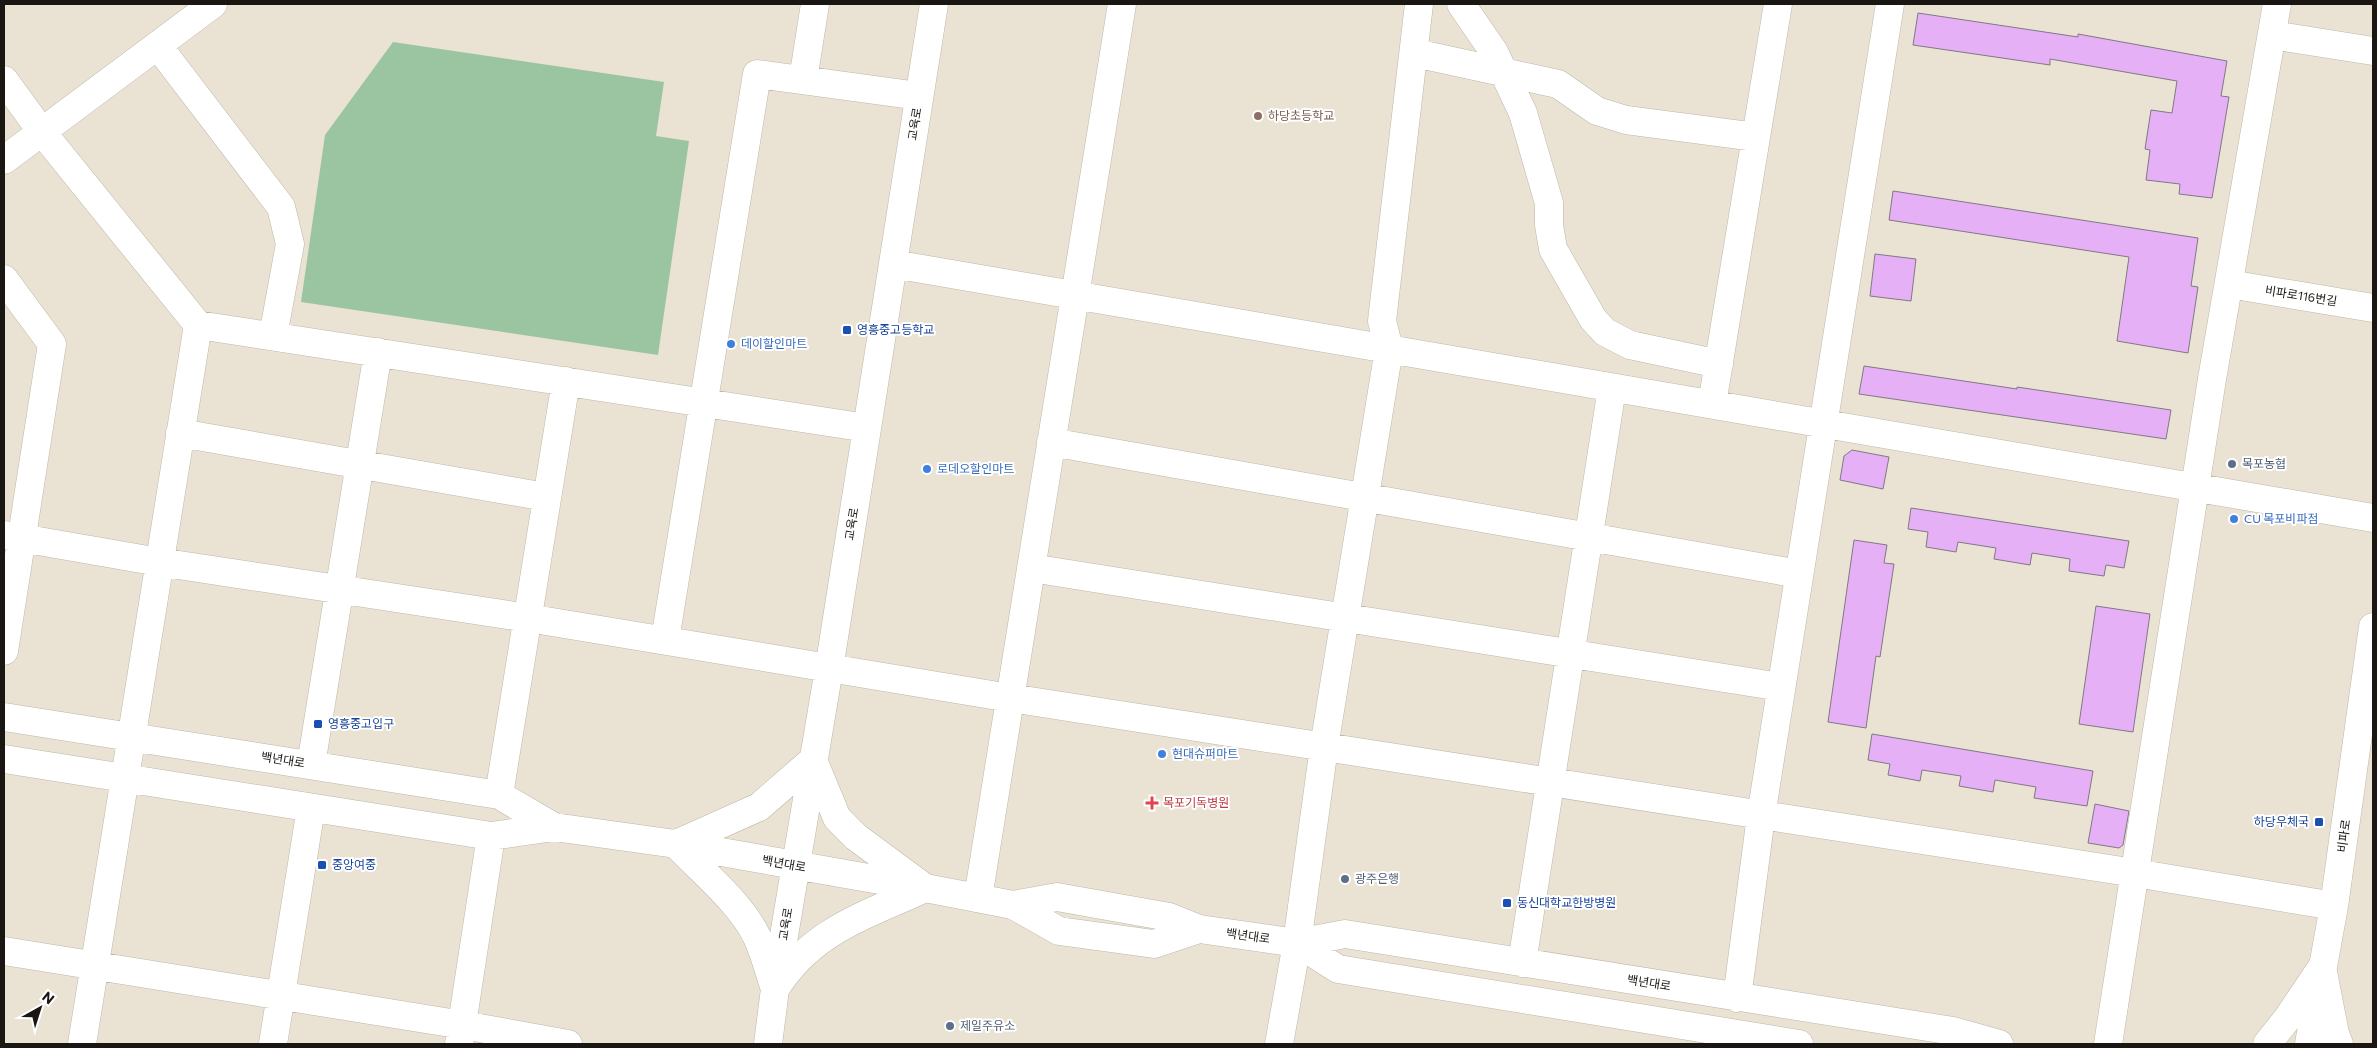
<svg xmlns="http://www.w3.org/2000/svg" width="2377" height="1048" font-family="Commissioner,'Noto Sans KR',sans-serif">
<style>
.green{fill:#9bc5a1}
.building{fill:#e5b0f5;stroke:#817884}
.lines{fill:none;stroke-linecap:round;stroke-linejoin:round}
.minor-casing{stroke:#beb7a8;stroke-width:29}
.major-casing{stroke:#beb7a8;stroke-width:29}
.minor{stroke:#fff;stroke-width:28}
.major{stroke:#fff;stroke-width:28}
.education-dot{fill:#8d6e63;stroke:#fff;stroke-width:2}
.transit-dot{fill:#1a4fb4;stroke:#fff;stroke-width:2}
.shop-dot{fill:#3f7fe0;stroke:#fff;stroke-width:2}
.service-dot{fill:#5c6f8a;stroke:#fff;stroke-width:2}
.health-dot{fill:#e0444e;stroke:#fff;stroke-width:2}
.labels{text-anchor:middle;stroke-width:4;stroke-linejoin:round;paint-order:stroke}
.education-label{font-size:12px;fill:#785e54;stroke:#fff;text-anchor:start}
.street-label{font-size:12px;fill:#1a1712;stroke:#fff}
.transit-label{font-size:12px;fill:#164399;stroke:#fff;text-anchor:start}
.shop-label{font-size:12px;fill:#366cbe;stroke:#fff;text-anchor:start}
.service-label{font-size:12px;fill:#4e5e75;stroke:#fff;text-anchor:start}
.health-label{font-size:12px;fill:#be3a42;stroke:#fff;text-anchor:start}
</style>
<rect width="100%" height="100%" fill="#eae3d4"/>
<path class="green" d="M393,42L664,82L656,136L689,141L658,355L301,302L325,135Z"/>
<path class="building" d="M1918,13L2078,37V34L2227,61L2221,96L2229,97L2212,198L2179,194L2180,184L2146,180L2150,150L2145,149L2151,110L2172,113L2177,81L2050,59V65L1913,45Z
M1893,191L2198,238L2191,286L2198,287L2188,353L2117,341L2129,257L1889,220Z
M1875,254L1916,259L1911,301L1870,296Z
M1864,366L2017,389V387L2171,410L2166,439L1859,394Z
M1852,450L1889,457L1883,489L1840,480L1844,456Z
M1911,508L2129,541L2124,568L2106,565L2104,576L2069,571L2070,559L2032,553L2030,565L1994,559L1996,548L1958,542L1956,552L1926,547L1928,532L1908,529Z
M1854,540L1887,545L1884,563L1894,564L1880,657L1876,656L1866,728L1828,722Z
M2096,606L2150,614L2133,732L2079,724Z
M1872,734L2093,771L2087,806L2034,798L2036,787L1995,780L1993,792L1959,786L1961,776L1922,770L1920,781L1888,775L1890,764L1868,760Z
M2095,804L2129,811L2123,845L2119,848L2088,843Z"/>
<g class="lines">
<defs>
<path id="minor" d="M1461,4L1494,52L1523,113L1549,203V225L1553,249L1593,319L1605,332L1630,345L1719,364
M2272,35L2373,51
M158,46L281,207L290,244L273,336
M1415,53L1558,84L1597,111L1626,120L1756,137
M4,80L42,132L198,325L82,1044
M803,80L815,4
M4,160L213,4
M893,264L2373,518
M4,279L52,344L4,651
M2229,284L2373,308
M198,325L867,428
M1712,404L1778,4
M180,433L546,497
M1051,442L1799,574
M4,535L159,562L528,618L1010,698L2135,873L2334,906
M1031,568L1781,687
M665,640L757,74L919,96
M4,717L499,795L554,827
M4,759L491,836L554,827L676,844L925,888
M813,760L837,818L856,837L925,888C865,916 812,930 775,989C769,972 765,954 757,937C741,903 702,872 676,844L759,807Z
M311,765L378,352
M499,795L566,381
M978,898L1122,4
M1013,905L1059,931L1154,944L1199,929L1297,943L1345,934L1953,1031L1999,1044
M1297,943L1338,969L1799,1044
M4,951L463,1025L568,1044
M1522,963L1612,388
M1737,998L1761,816L1890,4
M273,1044L311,808
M459,1044L491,836
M768,1044L775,989L829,669L934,4
M1279,1044L1297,943L1324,747L1389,349L1382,321L1419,4
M2108,1044L2212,379L2277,4
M2267,1044L2287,1019L2322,967L2335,1034L2339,1044
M2309,1044L2334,906L2373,627"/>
<path id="major" d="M978,898L925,888L1013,905L1057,897L1169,917L1199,929"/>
</defs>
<use href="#minor" class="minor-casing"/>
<use href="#major" class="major-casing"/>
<use href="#minor" class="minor"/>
<use href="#major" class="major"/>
</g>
<circle class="education-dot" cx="1258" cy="116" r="5"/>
<g class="transit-dot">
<rect x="842" y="325" width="10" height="10" rx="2.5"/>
<rect x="313" y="719" width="10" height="10" rx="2.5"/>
<rect x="2314" y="817" width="10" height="10" rx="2.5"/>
<rect x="317" y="860" width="10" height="10" rx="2.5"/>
<rect x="1502" y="898" width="10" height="10" rx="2.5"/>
</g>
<g class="shop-dot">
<circle cx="731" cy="344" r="5"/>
<circle cx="927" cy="469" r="5"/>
<circle cx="2234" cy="519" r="5"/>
<circle cx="1162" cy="754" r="5"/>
</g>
<g class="service-dot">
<circle cx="2232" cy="464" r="5"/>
<circle cx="1345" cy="879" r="5"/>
<circle cx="950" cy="1026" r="5"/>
</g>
<path class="health-dot" d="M1149.5 795.5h5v5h5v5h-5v5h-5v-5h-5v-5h5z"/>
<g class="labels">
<g class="education-label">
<text x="1268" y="120">하당초등학교</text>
</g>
<g class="street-label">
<text transform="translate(915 124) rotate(-81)" y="4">교육로</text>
<text transform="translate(2301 296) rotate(9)" y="4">비파로116번길</text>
<text transform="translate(852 524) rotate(-81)" y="4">교육로</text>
<text transform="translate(283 760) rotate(9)" y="4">백년대로</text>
<text transform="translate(2344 836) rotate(-82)" y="4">비파로</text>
<text transform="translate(784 864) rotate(10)" y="4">백년대로</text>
<text transform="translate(786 924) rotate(-81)" y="4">교육로</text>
<text transform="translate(1248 936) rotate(8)" y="4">백년대로</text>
<text transform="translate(1649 983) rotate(9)" y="4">백년대로</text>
</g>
<g class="transit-label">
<text x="857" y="334">영흥중고등학교</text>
<text x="328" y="728">영흥중고입구</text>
<text x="2309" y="826" text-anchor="end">하당우체국</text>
<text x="332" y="869">중앙여중</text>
<text x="1517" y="907">동신대학교한방병원</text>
</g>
<g class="shop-label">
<text x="741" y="348">데이할인마트</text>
<text x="937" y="473">로데오할인마트</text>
<text x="2244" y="523">CU 목포비파점</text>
<text x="1172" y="758">현대슈퍼마트</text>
</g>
<g class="service-label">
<text x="2242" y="468">목포농협</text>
<text x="1355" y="883">광주은행</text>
<text x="960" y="1030">제일주유소</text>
</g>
<g class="health-label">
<text x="1163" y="807">목포기독병원</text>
</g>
</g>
<rect width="2377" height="1048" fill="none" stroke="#1a1712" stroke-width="10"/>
<g transform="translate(40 1008) rotate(39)" stroke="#ffffff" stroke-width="4" paint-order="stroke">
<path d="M0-4L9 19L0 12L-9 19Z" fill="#1a1712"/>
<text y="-8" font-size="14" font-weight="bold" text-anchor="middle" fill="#1a1712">N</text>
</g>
</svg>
